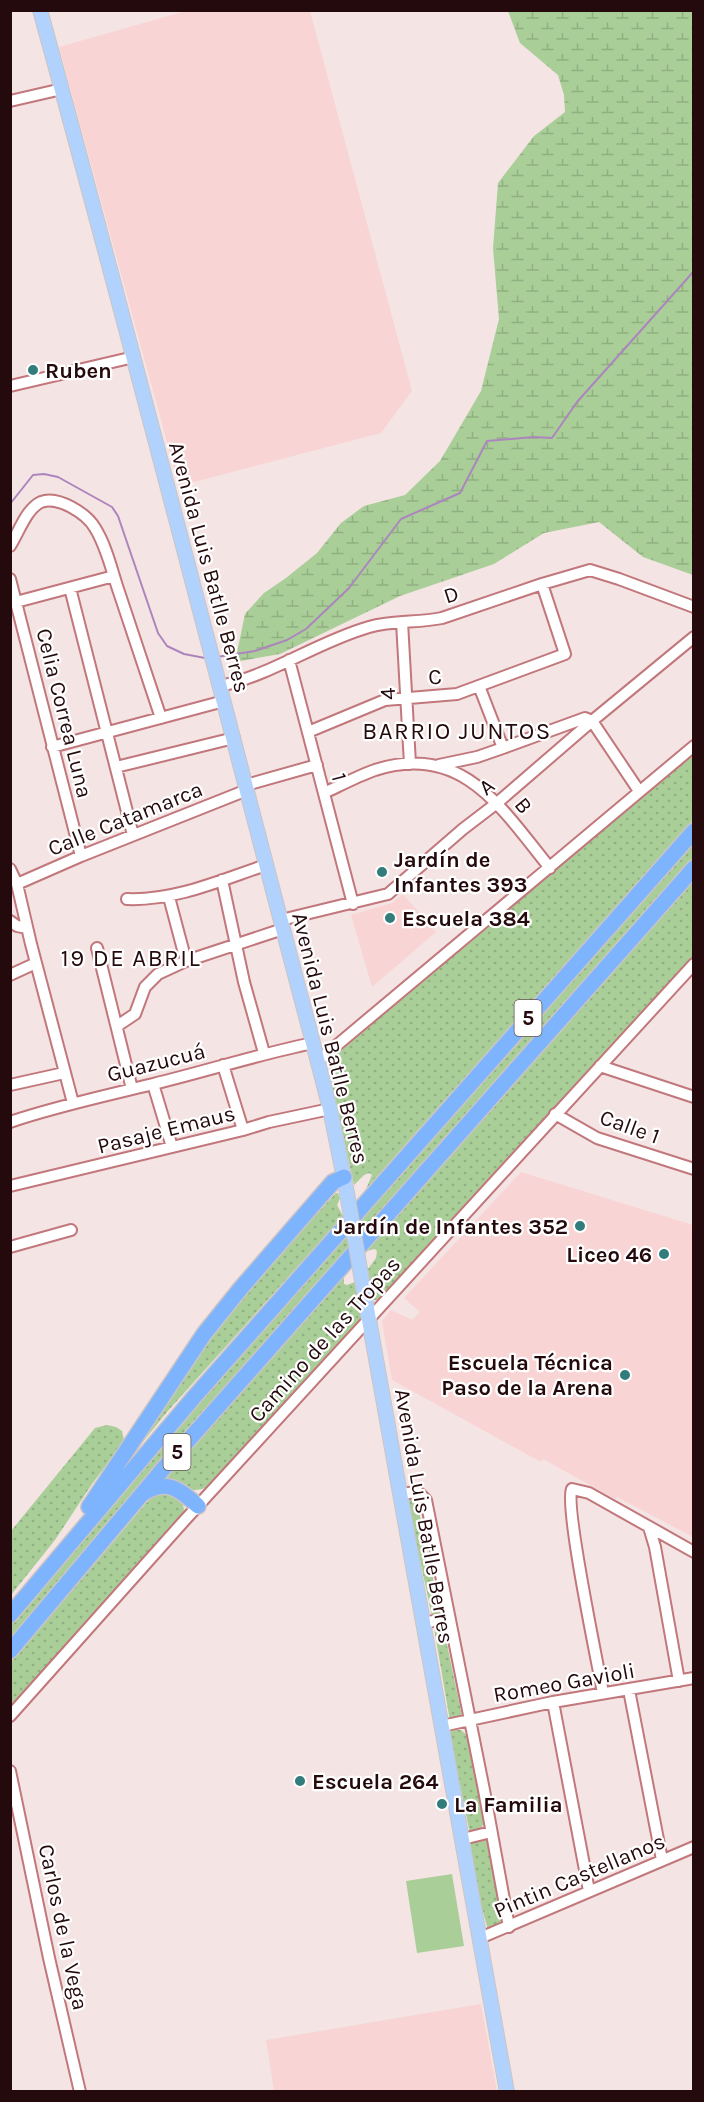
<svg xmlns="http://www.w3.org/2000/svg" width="704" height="2102" font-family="Karla,sans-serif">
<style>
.built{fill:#f9d4d5}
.grass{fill:url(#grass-dots)}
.wetland{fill:url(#wetland-marsh)}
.garden{fill:#a9ce98}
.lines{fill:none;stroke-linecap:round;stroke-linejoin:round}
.stream{stroke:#ad85be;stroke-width:2}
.minor-casing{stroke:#c1777b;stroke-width:14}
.major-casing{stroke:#cbc4c5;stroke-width:16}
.highway-casing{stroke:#cbc4c5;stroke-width:18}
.minor{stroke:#fff;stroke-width:10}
.major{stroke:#b2d2fe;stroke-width:14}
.highway{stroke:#7eb4fd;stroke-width:15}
.major-bridge-casing{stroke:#cbc4c5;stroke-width:16;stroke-linecap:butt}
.major-bridge{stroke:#b2d2fe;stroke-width:14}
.poi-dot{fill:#337c7c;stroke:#fff;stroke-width:2}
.labels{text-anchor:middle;stroke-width:4.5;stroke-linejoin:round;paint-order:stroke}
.shield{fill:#fff;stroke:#665456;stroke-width:1.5}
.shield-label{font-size:21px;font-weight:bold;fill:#250a0d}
.poi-label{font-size:22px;font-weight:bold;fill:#250a0d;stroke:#fff;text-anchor:start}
.street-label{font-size:22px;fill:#250a0d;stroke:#fff}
.neighbourhood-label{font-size:24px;letter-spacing:1.5px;fill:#250a0d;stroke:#fff}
</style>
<defs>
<pattern id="grass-dots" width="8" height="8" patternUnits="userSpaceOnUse" patternTransform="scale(1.5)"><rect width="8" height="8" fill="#a9ce98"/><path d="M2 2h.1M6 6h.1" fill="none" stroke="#91b082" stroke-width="1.8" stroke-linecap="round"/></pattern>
<pattern id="wetland-marsh" width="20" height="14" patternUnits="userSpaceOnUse" patternTransform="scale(1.5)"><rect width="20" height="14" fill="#a9ce98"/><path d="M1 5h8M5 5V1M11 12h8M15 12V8" fill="none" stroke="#91b082"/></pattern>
</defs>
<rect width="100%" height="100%" fill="#f5e4e4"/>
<path class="built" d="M186,11H310L412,391L381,433L179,486L59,47Z
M403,894L436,932L372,987L351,915L392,903Z
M521,1172L693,1225V1537L617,1497L615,1499L543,1459L541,1462L392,1380L382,1321L391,1310L412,1320L420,1312L404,1298Z
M481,2004L497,2091H274L266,2040Z"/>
<path class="grass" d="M693,755V820L366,1189L372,1175L369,1173L364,1175L354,1185L329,1070L337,1054L615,818Z
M693,843V862L11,1644V1625L166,1437Z
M693,879V957L378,1300H372L368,1269L376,1258L377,1251L375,1249L366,1251L369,1248Z
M336,1193H338L340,1198L337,1205L343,1216L167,1412L120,1470L167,1397L237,1301Z
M344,1275V1284L347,1285L355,1282L361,1318L208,1487C192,1494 178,1487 162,1482L262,1367Z
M107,1425L116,1427L122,1431L124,1440L120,1447L92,1484L55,1540L11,1595V1531L95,1428Z
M161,1490L182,1500L184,1510L178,1521L11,1706V1662L154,1494Z
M410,1498L418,1507L462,1716L450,1721L432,1616L407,1499Z
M456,1730H461L471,1739L486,1821C482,1827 477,1833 470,1832L469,1829L449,1732Z
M482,1838L489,1840L504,1922L502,1925L488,1930L476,1887L470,1843Z"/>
<path class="wetland" d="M508,11H693V575L643,557L599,522L544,533L494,564L400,596L280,654L235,662L245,614L264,593L286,578L317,553L341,523L364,506L405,495L440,461L481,391L499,319L493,248L498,183L534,136L565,112L564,95L558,75L520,43Z"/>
<path class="garden" d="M452,1874L464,1946L417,1953L406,1881Z"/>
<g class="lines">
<path class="stream" d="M10,504L33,475L44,474L58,477L112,507L118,516L158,633L167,646L184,654L205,658
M217,657L255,651L287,640L306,629L349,588L401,519L460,493L487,441L534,437L552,438L577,402L694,271"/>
<defs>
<path id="minor" d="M10,101L62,89
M10,386L134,357
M10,546C19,532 26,509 41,502C58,495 87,514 95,528C107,547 112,572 119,592C133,634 147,676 161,718
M10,579L81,856
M70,588L133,835
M16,602L114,576
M402,622L410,764
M289,660L353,904
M220,686C272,675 317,642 369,627C393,620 418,623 442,618L542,584L590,570L619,579L694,607
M479,686L503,748
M308,732L385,700L457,694L565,654L542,584
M52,747L224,701
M439,765L477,757L503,748L585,718L592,721L639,791
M116,767L234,738
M246,785L317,765
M324,793C341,785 358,776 375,770C463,742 502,809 550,868
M10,869L17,884L31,944L73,1103
M222,880L244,982L264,1053
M17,884L81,856L247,790
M169,897L186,961
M127,899C175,901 221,880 266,865
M281,920L388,894L463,829L497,803L592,721L694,637
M10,921L17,926L27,928
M97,948L132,1089
M10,975L36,963
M117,1026L135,1014L145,987L158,974L186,961L283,929
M318,1061L694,746
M223,1065L243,1130
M600,1066L694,1097
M153,1084L172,1147
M10,1085L64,1073
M555,1114L597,1138L694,1169
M10,1122C57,1106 105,1096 153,1084C207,1071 259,1054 313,1043
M10,1186L243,1130L269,1122L330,1109
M10,1247L71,1230
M400,1494L418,1492L426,1500L484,1790L509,1927
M649,1527L655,1547L679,1681
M423,1623L449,1618
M629,1690L662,1860
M603,1693C598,1665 564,1504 572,1489L589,1493L694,1552
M553,1702L589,1891
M10,1716L184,1521L694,964
M442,1726L553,1702L694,1678
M10,1771L49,1958L80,2092
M463,1839L491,1832
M480,1938L694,1847"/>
<path id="major" d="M40,10C135,354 222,699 313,1043L330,1109L347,1193
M361,1275L507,2092"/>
<path id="highway" d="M144,1493C167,1478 180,1490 198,1506
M89,1507L204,1334L241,1288L333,1182L344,1177
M10,1615L195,1396L694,831
M10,1651L163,1469L694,868"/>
</defs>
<use href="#minor" class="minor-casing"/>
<use href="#major" class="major-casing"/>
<use href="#highway" class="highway-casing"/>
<use href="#minor" class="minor"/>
<use href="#major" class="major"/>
<use href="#highway" class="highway"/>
<defs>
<path id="major-bridge" d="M347,1193L361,1275"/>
</defs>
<use href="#major-bridge" class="major-bridge-casing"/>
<use href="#major-bridge" class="major-bridge"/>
</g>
<g class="poi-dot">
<circle cx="33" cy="370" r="6"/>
<circle cx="382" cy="872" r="6"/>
<circle cx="390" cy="918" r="6"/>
<circle cx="580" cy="1226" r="6"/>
<circle cx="664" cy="1254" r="6"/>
<circle cx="625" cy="1375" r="6"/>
<circle cx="300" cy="1781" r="6"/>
<circle cx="442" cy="1804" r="6"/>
</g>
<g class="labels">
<g class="shield">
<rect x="514.5" y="1000" width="27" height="36" rx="4.5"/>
<rect x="163.5" y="1434" width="27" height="36" rx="4.5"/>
</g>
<g class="shield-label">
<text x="528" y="1025">5</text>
<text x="177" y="1459">5</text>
</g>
<g class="poi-label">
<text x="45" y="378">Ruben</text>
<text x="394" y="867">Jardín de<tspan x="394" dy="25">Infantes 393</tspan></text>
<text x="402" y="926">Escuela 384</text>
<text x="568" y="1234" text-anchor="end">Jardín de Infantes 352</text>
<text x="652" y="1262" text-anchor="end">Liceo 46</text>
<text x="613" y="1370" text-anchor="end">Escuela Técnica<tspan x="613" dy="25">Paso de la Arena</tspan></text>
<text x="312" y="1789">Escuela 264</text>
<text x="454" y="1812">La Familia</text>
</g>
<g class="street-label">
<text transform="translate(210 567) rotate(75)" y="8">Avenida Luis Batlle Berres</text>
<text transform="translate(451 594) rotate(-18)" y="8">D</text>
<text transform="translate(435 676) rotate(-4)" y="8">C</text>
<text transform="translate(387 694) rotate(-94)" y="8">4</text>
<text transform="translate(65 713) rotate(76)" y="8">Celia Correa Luna</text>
<text transform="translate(340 777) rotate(75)" y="8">1</text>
<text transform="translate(486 786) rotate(-39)" y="8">A</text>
<text transform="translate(524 805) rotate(51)" y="8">B</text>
<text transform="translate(125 818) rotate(-22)" y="8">Calle Catamarca</text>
<text transform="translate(331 1038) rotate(76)" y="8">Avenida Luis Batlle Berres</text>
<text transform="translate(156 1062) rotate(-14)" y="8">Guazucuá</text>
<text transform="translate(630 1126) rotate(20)" y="8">Calle 1</text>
<text transform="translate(166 1129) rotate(-14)" y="8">Pasaje Emaus</text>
<text transform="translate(324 1339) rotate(-48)" y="8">Camino de las Tropas</text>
<text transform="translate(425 1516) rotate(80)" y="8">Avenida Luis Batlle Berres</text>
<text transform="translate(564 1682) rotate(-10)" y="8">Romeo Gavioli</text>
<text transform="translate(579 1875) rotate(-23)" y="8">Pintin Castellanos</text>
<text transform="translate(64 1927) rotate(78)" y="8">Carlos de la Vega</text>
</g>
<g class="neighbourhood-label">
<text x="457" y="739">BARRIO JUNTOS</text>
<text x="131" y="966">19 DE ABRIL</text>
</g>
</g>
<rect width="704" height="2102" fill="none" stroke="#250a0d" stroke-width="24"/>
</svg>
